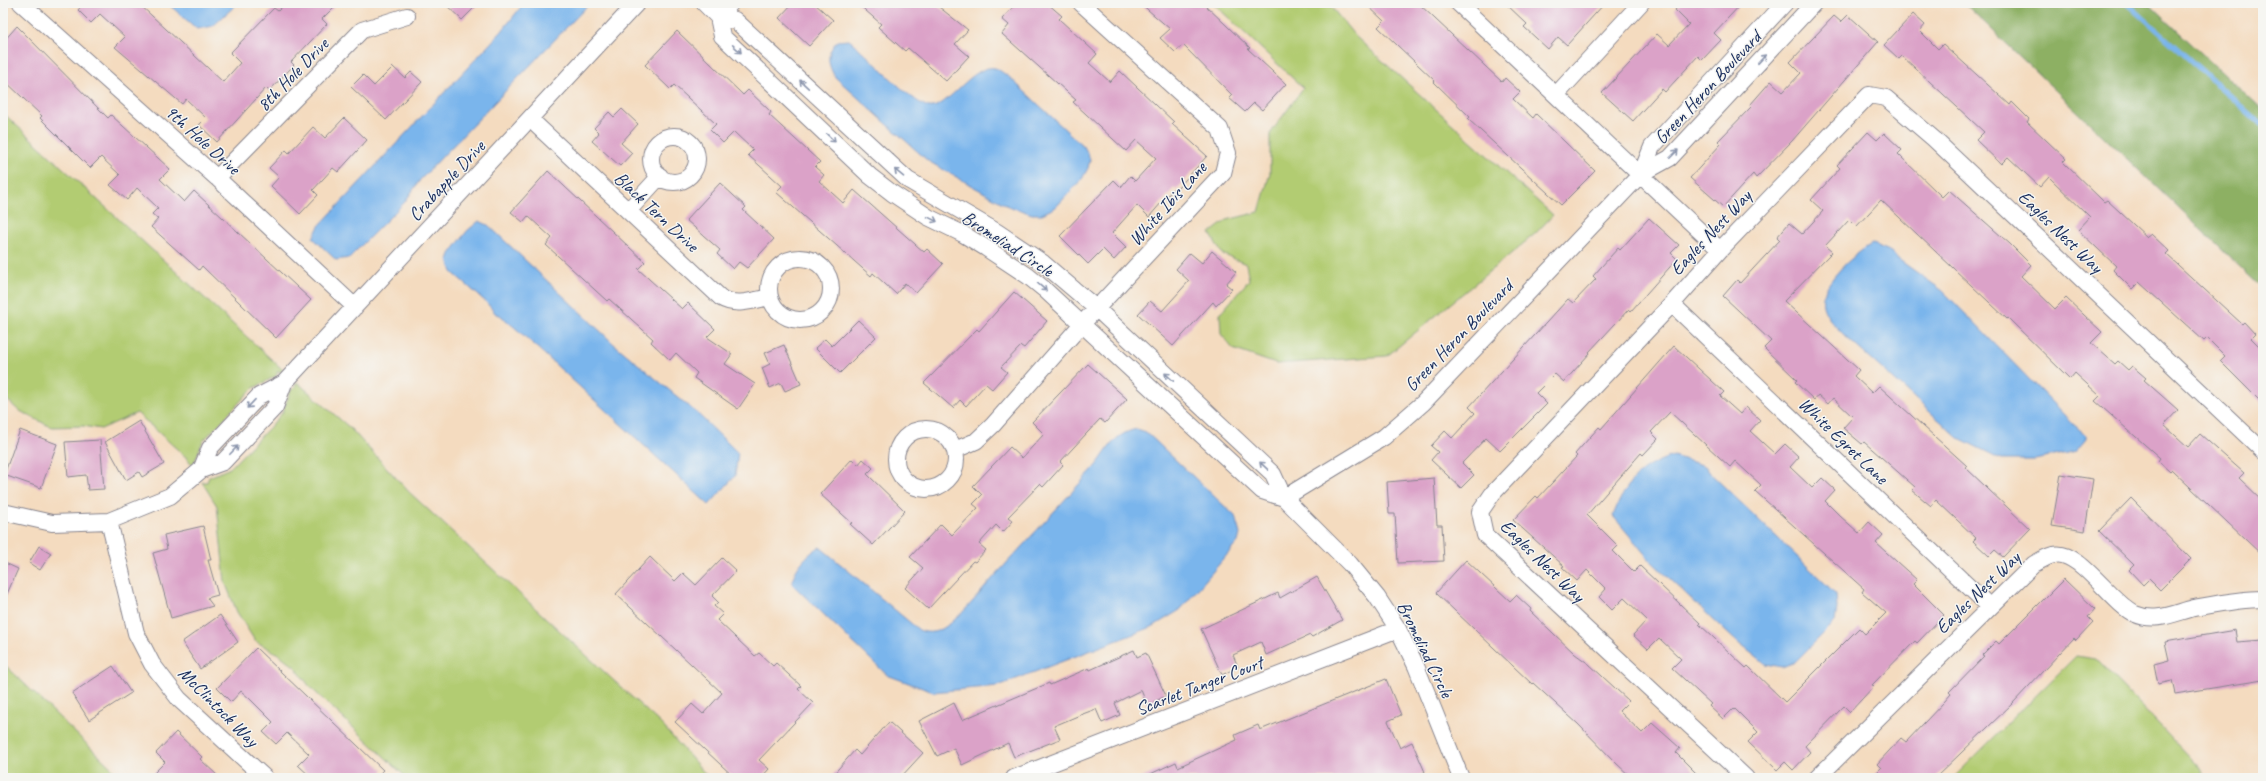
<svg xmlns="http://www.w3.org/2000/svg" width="2266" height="781" font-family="Caveat,sans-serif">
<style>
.green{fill:#b2cc72;stroke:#667e68}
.forest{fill:#8db064;stroke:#547061}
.water{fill:#7ab5ec;stroke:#4a72a5}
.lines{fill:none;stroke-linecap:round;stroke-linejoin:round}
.stream{stroke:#7ab5ec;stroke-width:5}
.building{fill:#dba2c8;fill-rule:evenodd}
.minor-casing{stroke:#88858e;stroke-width:18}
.minor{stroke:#fff;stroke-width:16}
.oneway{stroke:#8d97ae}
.labels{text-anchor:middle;stroke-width:3;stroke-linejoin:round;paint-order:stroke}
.street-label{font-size:19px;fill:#1b2f5e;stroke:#f6f6f2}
</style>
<rect width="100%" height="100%" fill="#f6f6f2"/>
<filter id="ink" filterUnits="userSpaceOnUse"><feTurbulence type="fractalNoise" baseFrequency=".025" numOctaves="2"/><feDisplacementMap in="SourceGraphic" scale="8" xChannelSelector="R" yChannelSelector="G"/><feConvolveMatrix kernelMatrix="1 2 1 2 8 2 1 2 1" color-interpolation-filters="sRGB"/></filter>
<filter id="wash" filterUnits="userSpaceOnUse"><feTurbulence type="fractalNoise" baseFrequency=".012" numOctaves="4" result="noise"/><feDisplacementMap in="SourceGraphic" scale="16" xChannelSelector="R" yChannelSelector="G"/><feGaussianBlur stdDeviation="0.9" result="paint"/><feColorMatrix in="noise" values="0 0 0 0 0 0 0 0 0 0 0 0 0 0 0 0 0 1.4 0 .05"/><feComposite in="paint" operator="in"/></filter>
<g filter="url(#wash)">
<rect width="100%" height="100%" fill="#f4dbbf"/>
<path class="green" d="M1213,3H1328L1355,36L1553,215L1536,233L1387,356L1276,364L1233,349L1221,334L1220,314L1249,280L1246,264L1222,254L1210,233L1227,220L1259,212L1270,173V134L1303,88Z
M3,113L283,370L281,372L278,371L276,376L252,389L203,441L194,463L191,464L188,459L137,413L101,429L83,426L51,427L18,410L3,396Z
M297,382L350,428L409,492L662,725L709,778H407L310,687L295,667L280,655L255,641L237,612L225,582L217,506L202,482H207L209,477L230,468L270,427L282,413L291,390L296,387L295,385Z
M2076,656L2096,659L2209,778H1953Z
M3,663L122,778H3Z"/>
<path class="forest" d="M1964,3H2148L2263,111V289Z"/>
<path class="water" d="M167,3H238L213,26L197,29Z
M524,3H590L420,180L404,203L349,258L336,260L313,238L319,226L502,31Z
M849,40C867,53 911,103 929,107C946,111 973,63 995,68C999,69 1004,74 1008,76L1085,148L1090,159L1088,168L1082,179L1056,207L1042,214H1032L1008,206L928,161L835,77C827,63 826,54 837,41Z
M479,221L488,225L614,344L698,414L738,453L735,476L709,505L520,332L500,315L496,314L486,302L452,272L448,260L450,254L467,231Z
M1872,244L1892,252L1898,259L1943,291L2073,424L2086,435V439L2076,451L2035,460H2003L1959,438L1845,336C1837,327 1826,318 1823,306C1818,285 1855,253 1872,244Z
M1137,429L1146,432L1235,516L1240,534L1238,542L1180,610L1152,627L998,686L933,692L887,675L793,585C790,572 809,552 820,547L919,630C926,633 933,633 940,630C958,621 979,594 992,579C1026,542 1060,505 1093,469C1109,451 1112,434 1137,429Z
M1674,456L1705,466L1710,473L1836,594L1837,608L1835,622L1795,662L1782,667L1765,664L1737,642L1650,560L1613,516C1625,484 1640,465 1674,456Z"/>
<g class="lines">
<path class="stream" d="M2127,3L2263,126"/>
</g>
<g id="blocks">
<path class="building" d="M84,3H138L223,82L240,63L230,53L274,8L278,11L286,3H338L322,19L327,24L291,62L294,65L269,91L266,88L217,142L199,125L206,118L186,99L182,104L115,47L125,37L100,14L91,23L78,10Z
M444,3H479L462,20Z
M793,3H814L833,20L809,46L779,18Z
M857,3H934L968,30L955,44L969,56L946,81L908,48L905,51L878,27L881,24Z
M1017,3H1047L1062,16L1059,19L1097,54L1089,63L1110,82L1120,71L1174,122L1172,124L1207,156L1176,190L1174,188L1149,217L1137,205L1112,233L1126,247L1114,260L1103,249L1088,264L1060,236L1114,180L1121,187L1130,176L1135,181L1156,158L1136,140L1126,151L1073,102L1076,100L1002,34L1009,25L1002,19Z
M1140,3H1203L1250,48L1248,49L1286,84L1262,110L1254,103L1245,112L1229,98L1232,95L1183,45L1175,52L1160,38L1170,29Z
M1365,3H1418L1502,82L1505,78L1520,92L1513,99L1533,118L1536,114L1595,171L1561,205L1468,119L1470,117L1434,82L1435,81L1378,27L1384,21Z
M1505,3H1605L1567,45L1558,37L1548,49L1524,27L1527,24Z
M1681,3H1742L1714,33L1721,40L1702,60L1698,56L1665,92L1662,89L1633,121L1602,93L1657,34L1669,45L1689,24L1675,10Z
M1913,14L1925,25L1920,31L1938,49L1943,44L2010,105L2012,102L2029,119L2027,122L2066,159L2063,162L2104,202L2107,200L2147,237L2151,234L2169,251L2166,254L2242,324L2244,322L2255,334L2251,338L2263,350V404L2220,361L2225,356L2207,338L2204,341L2139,282L2132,289L2113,270L2116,266L2078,230L2090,217L2049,177L2040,187L2008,157L2001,164L1976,140L1984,132L1902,56L1899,59L1884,45Z
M1848,15L1878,42L1792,141L1756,178L1753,174L1723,207L1690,178L1721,144L1718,141L1751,107L1750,105L1771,81L1783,92L1801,73L1790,62L1834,16L1841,22Z
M17,26L108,118L111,115L170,169L160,179L184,202L194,191L311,300L276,338L202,266L199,270L151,227L158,219L152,214L158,208L137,188L127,200L110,185L120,175L101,157L90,168L40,118L42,116L3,79V42Z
M677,31L743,95L748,90L771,112L769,115L820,162L815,167L824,175L819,181L843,203L854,190L924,252L927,249L943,264L916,293L905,283L896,294L873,273L871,276L776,192L782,186L748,155L753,150L734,132L723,143L710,130L716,124L674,85L670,89L645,65Z
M393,67L405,78L411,72L422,82L386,120L351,87L363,75L374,86Z
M622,109L638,124L621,143L632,153L620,166L592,141L599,133L594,128L609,112L614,117Z
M344,118L367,140L338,172L333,168L313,190L318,195L300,214L271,186L279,177L269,168L286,150L289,153L313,127L325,138Z
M1868,132L1877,140L1884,133L1902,150L1898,154L1942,197L1949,190L2010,244L2031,265L2021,276L2055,309L2066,298L2102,332L2091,343L2115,364L2118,361L2128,370L2132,366L2146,378L2144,380L2178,410L2164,425L2188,447L2200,434L2244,473L2239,478L2263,501V556L2172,470L2170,472L2158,461L2160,458L2095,401L2100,396L2075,373L2070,379L2008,318L2007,319L1881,200L1856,227L1849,220L1825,246L1832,252L1784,301L1859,370L1854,376L1872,393L1879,386L1967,466L1965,467L2030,529L2003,557L1995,550L1989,556L1973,541L1976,538L1936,500L1931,506L1912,490L1915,487L1864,442L1862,444L1843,428L1853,417L1833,398L1828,404L1818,395L1814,400L1795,382L1797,380L1764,348L1771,341L1723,296L1737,280L1740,283L1780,240L1777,237L1789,223L1802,234L1823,211L1811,200L1840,168L1837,165Z
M548,171L645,262L638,269L682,309L688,303L715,329L707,337L732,354L725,364L755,384L738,409L694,378L697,373L676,353L670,360L651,342L653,339L609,299L607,301L546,245L552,238L528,216L523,222L511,212Z
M720,183L746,207L743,210L774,239L747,268L739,262L733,269L717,254L720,250L686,220Z
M1649,218L1679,245L1671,253L1677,259L1631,311L1629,309L1589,352L1590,353L1564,382L1555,374L1536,393L1547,404L1500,451L1486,438L1462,463L1474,475L1461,488L1431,460L1438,452L1431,446L1445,431L1452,438L1475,413L1469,407L1568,299L1573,303L1596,279L1593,276L1618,248L1620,250Z
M1212,251L1236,272L1226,284L1232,289L1216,306L1213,302L1173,346L1138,314L1150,301L1162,311L1189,281L1176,269L1190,253L1202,263Z
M1014,292L1047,321L1024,348L1021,346L1001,367L1007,372L992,389L986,384L966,406L960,400L953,408L924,383L977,329L979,331Z
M858,320L876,337L840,373L815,348L825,339L832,346Z
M784,345L801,384L785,391L781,383L770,388L762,368L770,364L765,353Z
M1674,346L1724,392L1720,396L1740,414L1746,407L1760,420L1750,431L1775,454L1785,444L1799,457L1790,467L1812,488L1822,478L1835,490L1825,501L1840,516L1859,533L1869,522L1883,535L1876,543L1917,580L1913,584L1944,615L1917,643L1915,641L1872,685L1874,686L1850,712L1844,706L1805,746L1810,752L1793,770L1785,762L1777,770L1748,742L1758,732L1734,708L1723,719L1709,706L1711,704L1672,668L1681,659L1659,638L1648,649L1633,635L1647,620L1624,598L1612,610L1599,597L1606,589L1587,570L1577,581L1562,567L1564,566L1513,520L1536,496L1538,498L1577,456L1575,454L1599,427L1601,429ZM1670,412L1730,467L1735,461L1761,485L1755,491L1864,589L1862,592L1886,613L1865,634L1859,628L1785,702L1748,666L1746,668L1699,624L1700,623L1640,566L1634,572L1613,551L1618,546L1587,515L1641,453L1643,455L1658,439L1651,432Z
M1088,364L1127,399L1105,423L1100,419L1060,462L1063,465L1043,487L1040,484L1008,517L1013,521L1003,532L996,525L979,544L986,550L975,562L973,561L928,609L905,588L923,568L910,557L941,524L952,535L978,508L973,504L982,495L973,486L1010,447L1022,458L1044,434L1032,422Z
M139,421L164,464L142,477L139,472L126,480L105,442Z
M20,430L57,444L41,488L4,475Z
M100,440L104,489L88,490L86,475L68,477L65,442Z
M852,459L858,465L863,459L873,468L867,474L905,511L873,545L850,524L852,523L820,494Z
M2061,474L2093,479L2085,531L2052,526Z
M1434,478L1437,525H1442L1444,561L1398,563L1395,514H1389L1387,482Z
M2131,498L2191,559L2160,590L2149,579L2143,585L2129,570L2134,565L2099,531Z
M203,526L211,560H208L218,595L207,598L213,606L171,618L153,553L167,549L164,535Z
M39,546L51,553L40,570L29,563Z
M650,557L675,581L683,573L696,585L722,558L736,571L712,596L718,602L714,606L723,614L717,620L755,656L759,653L773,666L776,663L801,686L798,689L813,703L759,760L769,769L761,778H735L675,722L692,704L703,714L722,693L616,594Z
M1466,560L1510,601L1516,595L1531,609L1530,611L1575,654L1589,664L1629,701L1619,711L1642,733L1652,723L1680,748L1676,753L1701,778H1632L1616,763L1578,724L1533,683L1532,684L1436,593Z
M3,562L18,569L3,603Z
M1317,577L1342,620L1312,637L1310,635L1266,655L1261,642L1233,655L1238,667L1222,675L1201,629L1278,593L1280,598Z
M2064,579L2095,609L2088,617L2093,622L2076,640L2074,638L2013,703L1935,778H1871L1881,768L1877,764L1901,738L1906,742L1944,702L1951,694L1949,692L1984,656L1982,655L1996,641L1999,644Z
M220,615L238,642L200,669L182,642Z
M2235,630L2237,642L2263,640V680L2175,694L2172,681L2158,684L2154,664L2169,660L2165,642Z
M256,648L383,770L376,778H312L298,765L309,754L287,733L276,744L263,732L273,722L250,699L241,691L231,702L217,688Z
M1134,650L1137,657L1146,653L1166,696L1147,705L1141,690L1115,703L1120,715L1102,723L1096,709L1080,715L1054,726L1060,739L1014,757L1008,743L962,765L954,748L937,756L919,721L954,703L962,720L1049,683L1050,685L1089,668L1090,670Z
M113,666L131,693L89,720L72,693Z
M1386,679L1401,715L1388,721L1400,748L1412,742L1425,772L1413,778H1142L1176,762L1178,767L1237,740L1235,735L1258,725L1260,730Z
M889,722L923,753L900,778H830L855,750L860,755Z
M176,732L202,757L200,759L220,778H149L165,762L156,753Z"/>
</g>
</g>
<g filter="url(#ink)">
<use href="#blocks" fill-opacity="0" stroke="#88858e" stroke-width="1"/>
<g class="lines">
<defs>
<path id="minor" d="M21,3L217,178L355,307
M704,3L718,17L722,36L870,176L892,193L928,217L963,234L986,248L1028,276L1044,289L1262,491L1284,498
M1458,3L1720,250
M718,17L735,20L908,180L997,232L1043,263L1097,309L1273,474L1284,498L1350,564L1377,597L1398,629L1416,666L1461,778
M718,17L731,3
M1556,95L1641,3
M530,119L721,298C736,307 754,300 770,297
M651 159a23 23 0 1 1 46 0a23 23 0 1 1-46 0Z
M1641,174L1652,147L1785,3
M217,178L362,30L407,16
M628,211L660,176
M769 289a31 31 0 1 1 62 0a31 31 0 1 1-62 0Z
M1672,304L1989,606
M896 459a30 30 0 1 1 60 0a30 30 0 1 1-60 0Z
M955,450L976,441L993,425L1081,325L1223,173L1228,153L1220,129L1081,3
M201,470L210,448L259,396L284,383L637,3
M1284,498L1384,437L1423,403L1641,174L1670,158L1814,3
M3,512L52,523L109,521L170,496L201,470L223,462L275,407L284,383
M109,521L136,633L152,664L179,699L265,778
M1014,778L1398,629
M1746,778L1485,535L1480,512L1493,493L1672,304L1720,250L1869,95L1886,98L1934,139L2263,451
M1817,778L2034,564C2040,561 2047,556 2054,555C2078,548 2112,604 2135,614C2156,623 2174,613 2194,608C2216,604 2240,599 2263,599"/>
</defs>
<use href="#minor" class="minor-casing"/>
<use href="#minor" class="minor"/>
</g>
<defs><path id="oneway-shaft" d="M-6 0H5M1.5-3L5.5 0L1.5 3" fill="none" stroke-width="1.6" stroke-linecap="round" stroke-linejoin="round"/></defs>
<g class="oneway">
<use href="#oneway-shaft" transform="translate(737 49) rotate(43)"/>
<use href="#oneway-shaft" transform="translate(1762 59) rotate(-47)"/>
<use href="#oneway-shaft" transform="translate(804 84) rotate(-137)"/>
<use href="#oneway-shaft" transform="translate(831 138) rotate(43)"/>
<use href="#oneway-shaft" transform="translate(1674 154) rotate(-45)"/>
<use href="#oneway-shaft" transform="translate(899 173) rotate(-140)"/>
<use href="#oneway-shaft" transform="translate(932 219) rotate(26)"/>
<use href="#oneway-shaft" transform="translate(1042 287) rotate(41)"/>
<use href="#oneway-shaft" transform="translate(1169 377) rotate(-137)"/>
<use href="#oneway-shaft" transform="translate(251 404) rotate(133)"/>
<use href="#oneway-shaft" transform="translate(234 450) rotate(-46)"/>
<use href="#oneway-shaft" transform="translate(1264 466) rotate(-137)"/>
</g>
</g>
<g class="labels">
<g class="street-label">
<text transform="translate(292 74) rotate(-46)" y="7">8th Hole Drive</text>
<text transform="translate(1707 87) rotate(-47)" y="7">Green Heron Boulevard</text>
<text transform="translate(203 139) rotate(42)" y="7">9th Hole Drive</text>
<text transform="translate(446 180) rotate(-47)" y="7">Crabapple Drive</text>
<text transform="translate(1167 203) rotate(-48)" y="7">White Ibis Lane</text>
<text transform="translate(657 211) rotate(43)" y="7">Black Tern Drive</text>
<text transform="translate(2061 231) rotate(44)" y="7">Eagles Nest Way</text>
<text transform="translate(1710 232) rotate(-47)" y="7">Eagles Nest Way</text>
<text transform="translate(1008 243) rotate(33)" y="7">Bromeliad Circle</text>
<text transform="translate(1458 335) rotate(-46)" y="7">Green Heron Boulevard</text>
<text transform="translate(1844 440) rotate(44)" y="7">White Egret Lane</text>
<text transform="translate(1543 560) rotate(44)" y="7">Eagles Nest Way</text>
<text transform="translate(1977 592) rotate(-44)" y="7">Eagles Nest Way</text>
<text transform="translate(1426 649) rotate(64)" y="7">Bromeliad Circle</text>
<text transform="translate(1199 685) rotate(-21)" y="7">Scarlet Tanger Court</text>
<text transform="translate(219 706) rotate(45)" y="7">McClintock Way</text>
</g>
</g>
<rect width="2266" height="781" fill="none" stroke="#f6f6f2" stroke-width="16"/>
</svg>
